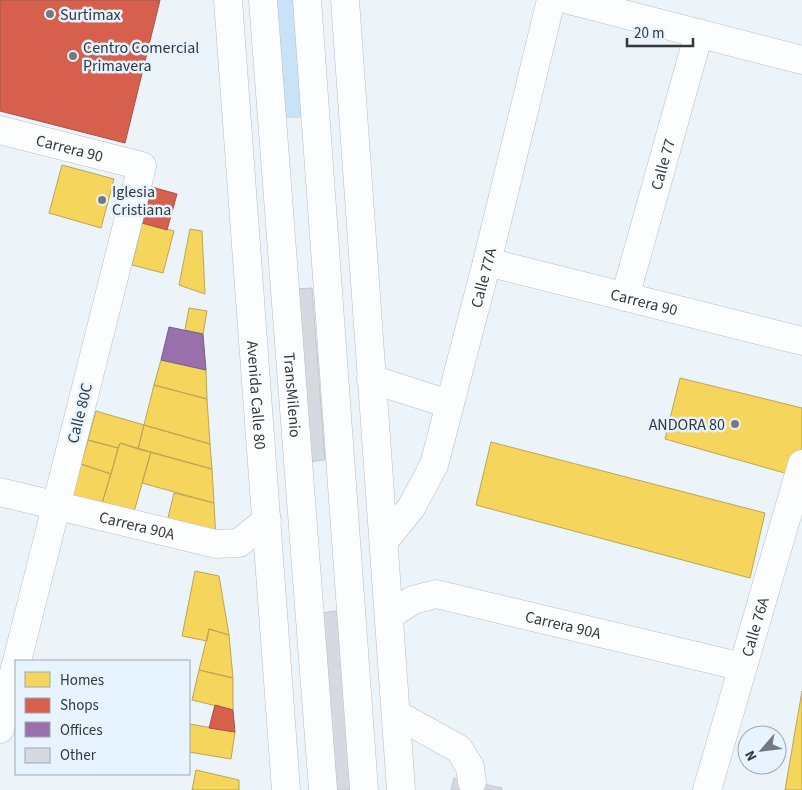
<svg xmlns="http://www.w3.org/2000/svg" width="802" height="790" font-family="'Source Sans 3',sans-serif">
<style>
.green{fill:#cae2f7}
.homes{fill:#f6d55c;stroke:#bba653}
.shops{fill:#d6604d;stroke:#a55448}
.offices{fill:#9970ab;stroke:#7a5f8a}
.building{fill:#d4dadf;stroke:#c2c8cc}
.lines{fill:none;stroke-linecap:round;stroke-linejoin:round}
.minor-casing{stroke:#b8bec3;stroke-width:29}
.highway-casing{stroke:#b8bec3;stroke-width:29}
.minor{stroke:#fcfdfe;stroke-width:28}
.highway{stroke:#fcfdfe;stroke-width:28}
.poi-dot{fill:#73797f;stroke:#e7f3fe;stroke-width:2}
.labels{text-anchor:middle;stroke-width:5;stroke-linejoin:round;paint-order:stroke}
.poi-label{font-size:16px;fill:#32383d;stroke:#e7f3fe;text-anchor:start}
.street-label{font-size:16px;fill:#32383d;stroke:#e7f3fe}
</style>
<rect width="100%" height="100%" fill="#ecf3f9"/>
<path class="green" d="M277,0H295L303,118H284Z"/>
<path class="homes" d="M62,165L114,179L101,228L49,213Z
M142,223L174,231L163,273L132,265Z
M190,229L202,231L205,294L179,285Z
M189,308L207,311L203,334L185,330Z
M161,360L206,370L207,399L154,385Z
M680,378L802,408V448L795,476L665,439Z
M154,385L207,399L210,444L144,425Z
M96,411L144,425L138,449L120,443L118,448L88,440Z
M144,425L210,444L212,469L138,449Z
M88,440L118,448L111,474L81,464Z
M491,442L765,513L750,578L476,505Z
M120,443L151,452L132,519L100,510Z
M151,452L212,469L214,503L142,483Z
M81,464L111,474L100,510L69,502Z
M174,493L214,503L216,540L166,526Z
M195,571L219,576L229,635L209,629L207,641L182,636Z
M209,629L229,635L233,678L199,670Z
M199,670L233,678V710L192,700Z
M802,691V790H785Z
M190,724L235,732L231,759L189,752Z
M196,770L239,780V790H192Z"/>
<path class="shops" d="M0,0H160L125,143L0,111Z
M152,187L177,194L167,230L142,223Z
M215,705L233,710L235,732L209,728Z"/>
<path class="offices" d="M169,327L203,334L206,370L161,360Z"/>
<path class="building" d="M312,288L325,460L308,462L295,289Z
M337,611L352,790H335L321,613Z
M454,778L502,788V790H451Z"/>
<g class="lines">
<defs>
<g id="minor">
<path id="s1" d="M263,0L323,790"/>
<path d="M307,0L364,790"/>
<path d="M569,0L802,60"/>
<path id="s2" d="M0,130L142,166L17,661"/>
<path id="s3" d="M487,262L802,341"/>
<path id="s4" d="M625,297L699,33"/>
<path d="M371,379L449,404"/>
<path id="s5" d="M0,492L216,544L239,543L267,520"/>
<path id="s6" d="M384,541L411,508L434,465L487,262L551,0"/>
<path id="s7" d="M390,615L413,600L436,594L743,667"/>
<path d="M396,714L459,749L470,767L472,782"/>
<path d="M0,729L16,664"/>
<path id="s8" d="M707,790L802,464"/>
</g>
<g id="highway">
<path id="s9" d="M228,0L286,790"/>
<path d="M345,0L401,790"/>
</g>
</defs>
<use href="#minor" class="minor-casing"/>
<use href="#highway" class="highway-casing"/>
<use href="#minor" class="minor"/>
<use href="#highway" class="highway"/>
</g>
<g class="poi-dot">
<circle cx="50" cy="14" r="5"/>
<circle cx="73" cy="56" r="5"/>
<circle cx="102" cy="200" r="5"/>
<circle cx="735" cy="424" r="5"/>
</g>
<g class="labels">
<g class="poi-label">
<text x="60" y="20">Surtimax</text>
<text x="83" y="53">Centro Comercial<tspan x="83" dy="18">Primavera</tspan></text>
<text x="112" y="197">Iglesia<tspan x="112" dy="18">Cristiana</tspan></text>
<text x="725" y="430" text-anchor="end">ANDORA 80</text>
</g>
<g class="street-label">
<text dy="6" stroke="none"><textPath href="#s2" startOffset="72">Carrera 90</textPath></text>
<text dy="6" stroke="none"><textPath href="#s4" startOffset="138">Calle 77</textPath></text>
<text dy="6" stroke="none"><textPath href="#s6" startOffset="285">Calle 77A</textPath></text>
<text dy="6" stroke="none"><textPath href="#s3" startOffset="162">Carrera 90</textPath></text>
<text dy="6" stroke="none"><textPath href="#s9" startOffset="396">Avenida Calle 80</textPath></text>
<text dy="6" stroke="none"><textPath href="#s1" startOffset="396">TransMilenio</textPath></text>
<text transform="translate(79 413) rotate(-76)" y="6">Calle 80C</text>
<text dy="6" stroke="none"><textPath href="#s5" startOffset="141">Carrera 90A</textPath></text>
<text dy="6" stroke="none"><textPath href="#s7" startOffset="182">Carrera 90A</textPath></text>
<text dy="6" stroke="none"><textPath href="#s8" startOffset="170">Calle 76A</textPath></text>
</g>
</g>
<rect x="15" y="660" width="175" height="115" fill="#e7f3fe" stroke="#9fa8b1"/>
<rect x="25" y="672" width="25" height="15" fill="#f6d55c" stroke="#9fa8b1"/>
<text x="60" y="685" font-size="15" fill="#32383d">Homes</text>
<rect x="25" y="698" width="25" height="15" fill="#d6604d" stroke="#9fa8b1"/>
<text x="60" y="710" font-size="15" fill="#32383d">Shops</text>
<rect x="25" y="722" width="25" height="15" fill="#9970ab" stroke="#9fa8b1"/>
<text x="60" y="735" font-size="15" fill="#32383d">Offices</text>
<rect x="25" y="748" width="25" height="15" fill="#d4dadf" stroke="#9fa8b1"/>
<text x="60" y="760" font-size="15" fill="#32383d">Other</text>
<g transform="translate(762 750) rotate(242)"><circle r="24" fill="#e7f3fe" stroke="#9fa8b1"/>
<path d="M0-4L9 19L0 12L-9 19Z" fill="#73797f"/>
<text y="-8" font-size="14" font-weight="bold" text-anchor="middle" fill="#32383d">N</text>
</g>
<path d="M627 38v8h66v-8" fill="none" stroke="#32383d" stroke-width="2.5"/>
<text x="634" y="38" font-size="15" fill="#32383d" stroke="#e7f3fe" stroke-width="4" paint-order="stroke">20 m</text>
</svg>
